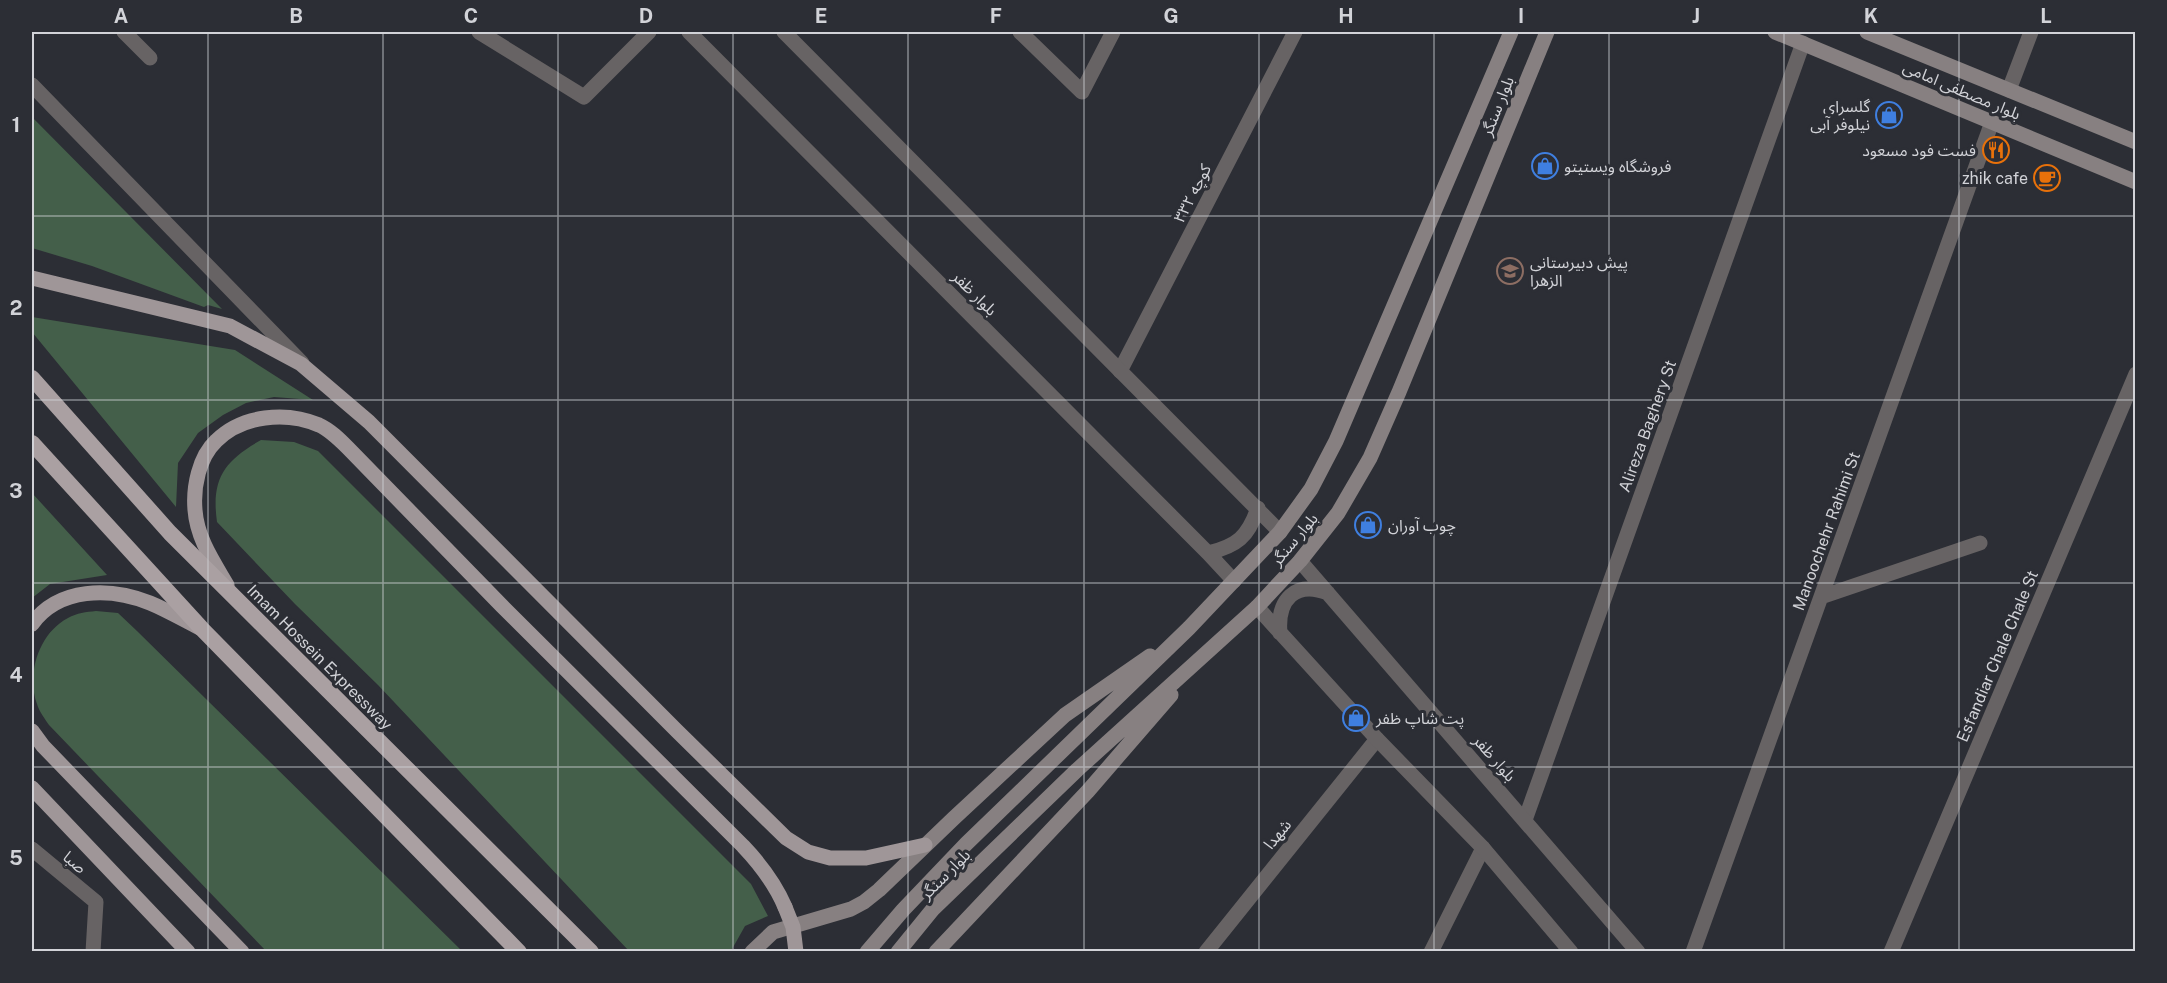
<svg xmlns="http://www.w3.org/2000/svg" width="2167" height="983" font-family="'Public Sans','Noto Sans Arabic',sans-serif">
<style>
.green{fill:#445f4a}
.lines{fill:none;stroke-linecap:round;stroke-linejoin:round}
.minor{stroke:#676364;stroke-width:15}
.tertiary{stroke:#676364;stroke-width:15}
.secondary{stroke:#878081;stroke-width:15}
.primary{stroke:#9f9698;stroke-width:15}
.trunk{stroke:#aaa0a2;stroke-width:16}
.primary-bridge{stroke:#9f9698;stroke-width:15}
.grid{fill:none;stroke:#d2d3d8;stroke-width:1.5;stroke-opacity:0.55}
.labels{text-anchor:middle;stroke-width:6;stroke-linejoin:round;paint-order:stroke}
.street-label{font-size:16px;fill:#d2d3d8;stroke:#2c2e35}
.poi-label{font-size:16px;fill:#d2d3d8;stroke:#2c2e35;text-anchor:start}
.neatline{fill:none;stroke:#d2d3d8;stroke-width:2}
.grid-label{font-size:20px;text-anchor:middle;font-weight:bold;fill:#d2d3d8}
</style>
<rect width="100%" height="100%" fill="#2c2e35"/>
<path class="green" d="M32,117L222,309L208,305L204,307L92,266L32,248Z
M32,317L235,350L313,400L274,397L246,403L223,415L198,433L178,463L176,507L32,332Z
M261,440L294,442L318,451L751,884L768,916L745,926L731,951H629L378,685L295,604L217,522C211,479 224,461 261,440Z
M32,493L107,575L50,584L32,598Z
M96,611L118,613L137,631L462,951H266L49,725C45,719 39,711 37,704C26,674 39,633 68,618C77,613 86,612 96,611Z"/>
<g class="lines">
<path class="minor" d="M124,32L150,58
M479,32L584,97L649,32
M1020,32L1082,92L1113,32
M2009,90L2031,32
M1120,371L1295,32
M1821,597L1980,543
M1525,820L1803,43
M32,849L96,902L93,952
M1206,952L1377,739
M1431,952L1483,848
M1693,952L1992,122
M1891,952L2136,374"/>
<path class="tertiary" d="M689,32L1208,553L1234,581
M784,32L1280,532
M32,85L302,363
M1208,553C1237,546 1248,537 1258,508
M1300,561L1638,952
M1257,607L1377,739L1483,848L1571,952
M1280,633C1277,600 1295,580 1328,593"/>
<path class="secondary" d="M1775,32L2136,182
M1867,32L2136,142
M752,952L773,932L851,909L864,902L879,890L954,818L1065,715L1150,656
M867,952L903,910L966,844L1189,628L1280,532L1311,489L1336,441L1511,32
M898,952L933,909L1077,770L1257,607L1300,561L1338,513L1370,458L1399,392L1547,32
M936,952L1088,791L1171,695"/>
<path class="primary" d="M32,278L230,326L301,364L369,422L677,731L786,838L808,852L830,858H866L925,845
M227,585C213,561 197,538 195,510C193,487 199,457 216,441C242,415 286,411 319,425C330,430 339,439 348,448L502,606L743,846C761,865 775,883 785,907
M32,624C59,587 110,587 150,603C167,610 184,620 200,628
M32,731L43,746L242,952
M32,788L188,952"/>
<path class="trunk" d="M32,378L170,533L591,952
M32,443L202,629L519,952"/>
<path class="primary-bridge" d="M785,907L793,927L796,952"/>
</g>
<path class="grid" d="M208,32V952M383,32V952M558,32V952M733,32V952M908,32V952M1084,32V952M1259,32V952M1434,32V952M1609,32V952M1784,32V952M1959,32V952M32,216H2136M32,400H2136M32,583H2136M32,767H2136"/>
<defs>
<symbol id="shop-ring" viewBox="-11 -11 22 22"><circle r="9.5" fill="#2c2e35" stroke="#3f7fe0" stroke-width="1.5"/><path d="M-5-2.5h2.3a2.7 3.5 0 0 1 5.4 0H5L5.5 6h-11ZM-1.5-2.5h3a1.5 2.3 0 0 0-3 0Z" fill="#3f7fe0"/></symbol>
<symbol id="restaurant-ring" viewBox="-11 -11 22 22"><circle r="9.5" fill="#2c2e35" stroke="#e8710a" stroke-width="1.5"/><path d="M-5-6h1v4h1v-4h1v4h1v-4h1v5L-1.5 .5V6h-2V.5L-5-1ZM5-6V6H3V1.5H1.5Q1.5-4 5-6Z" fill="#e8710a"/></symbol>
<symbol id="cafe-ring" viewBox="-11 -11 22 22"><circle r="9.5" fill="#2c2e35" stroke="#e8710a" stroke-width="1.5"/><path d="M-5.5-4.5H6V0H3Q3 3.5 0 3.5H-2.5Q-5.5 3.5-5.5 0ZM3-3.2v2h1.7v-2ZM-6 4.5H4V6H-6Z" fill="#e8710a"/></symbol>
<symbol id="school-ring" viewBox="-11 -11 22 22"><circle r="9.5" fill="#2c2e35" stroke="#8d6e63" stroke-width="1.5"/><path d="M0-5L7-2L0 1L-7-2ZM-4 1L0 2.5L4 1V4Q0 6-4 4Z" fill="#8d6e63"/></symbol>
</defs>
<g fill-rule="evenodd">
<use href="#shop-ring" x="1874" y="100" width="30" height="30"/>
<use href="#restaurant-ring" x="1981" y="135" width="30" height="30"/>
<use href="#shop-ring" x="1530" y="151" width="30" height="30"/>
<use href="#cafe-ring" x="2032" y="163" width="30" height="30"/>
<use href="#school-ring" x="1495" y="256" width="30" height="30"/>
<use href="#shop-ring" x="1353" y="510" width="30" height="30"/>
<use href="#shop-ring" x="1341" y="703" width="30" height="30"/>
</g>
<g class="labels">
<g class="street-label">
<text transform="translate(1962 90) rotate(23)" y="6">بلوار مصطفی امامی</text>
<text transform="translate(1497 106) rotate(-68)" y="6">بلوار سنگر</text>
<text transform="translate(1192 193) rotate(-63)" y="6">کوچه ۳۳۲</text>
<text transform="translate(975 293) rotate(45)" y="6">بلوار ظفر</text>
<text transform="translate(1647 426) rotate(-70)" y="6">Alireza Baghery St</text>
<text transform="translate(1826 531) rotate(-70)" y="6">Manoochehr Rahimi St</text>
<text transform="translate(1294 539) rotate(-50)" y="6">بلوار سنگر</text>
<text transform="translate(1997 656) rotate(-67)" y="6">Esfandiar Chale Chale St</text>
<text transform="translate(320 657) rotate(45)" y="6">Imam Hossein Expressway</text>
<text transform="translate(1495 758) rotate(49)" y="6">بلوار ظفر</text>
<text transform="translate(1277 834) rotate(-51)" y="6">شهدا</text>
<text transform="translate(75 862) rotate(40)" y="6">صبا</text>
<text transform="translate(945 874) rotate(-45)" y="6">بلوار سنگر</text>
</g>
<g class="poi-label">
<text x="1870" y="112" text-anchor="end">گلسرای<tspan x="1870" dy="18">نیلوفر آبی</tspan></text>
<text x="1976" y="156" text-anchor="end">فست فود مسعود</text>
<text x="1564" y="172">فروشگاه ویستیتو</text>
<text x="2028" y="184" text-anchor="end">zhik cafe</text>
<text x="1530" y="268">پیش دبیرستانی<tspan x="1530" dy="18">الزهرا</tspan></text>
<text x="1388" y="531">چوب آوران</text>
<text x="1376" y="724">پت شاپ ظفر</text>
</g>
</g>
<rect width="2167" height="983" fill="none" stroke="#2c2e35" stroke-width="66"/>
<rect x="33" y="33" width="2101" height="917" class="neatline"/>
<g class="grid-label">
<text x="121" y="23">A</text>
<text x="296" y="23">B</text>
<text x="471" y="23">C</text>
<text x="646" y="23">D</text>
<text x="821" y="23">E</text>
<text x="996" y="23">F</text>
<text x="1171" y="23">G</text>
<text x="1346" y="23">H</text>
<text x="1521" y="23">I</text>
<text x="1696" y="23">J</text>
<text x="1871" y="23">K</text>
<text x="2046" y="23">L</text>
<text x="16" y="132">1</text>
<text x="16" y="315">2</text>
<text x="16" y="498">3</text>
<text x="16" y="682">4</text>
<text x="16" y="865">5</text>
</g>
</svg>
